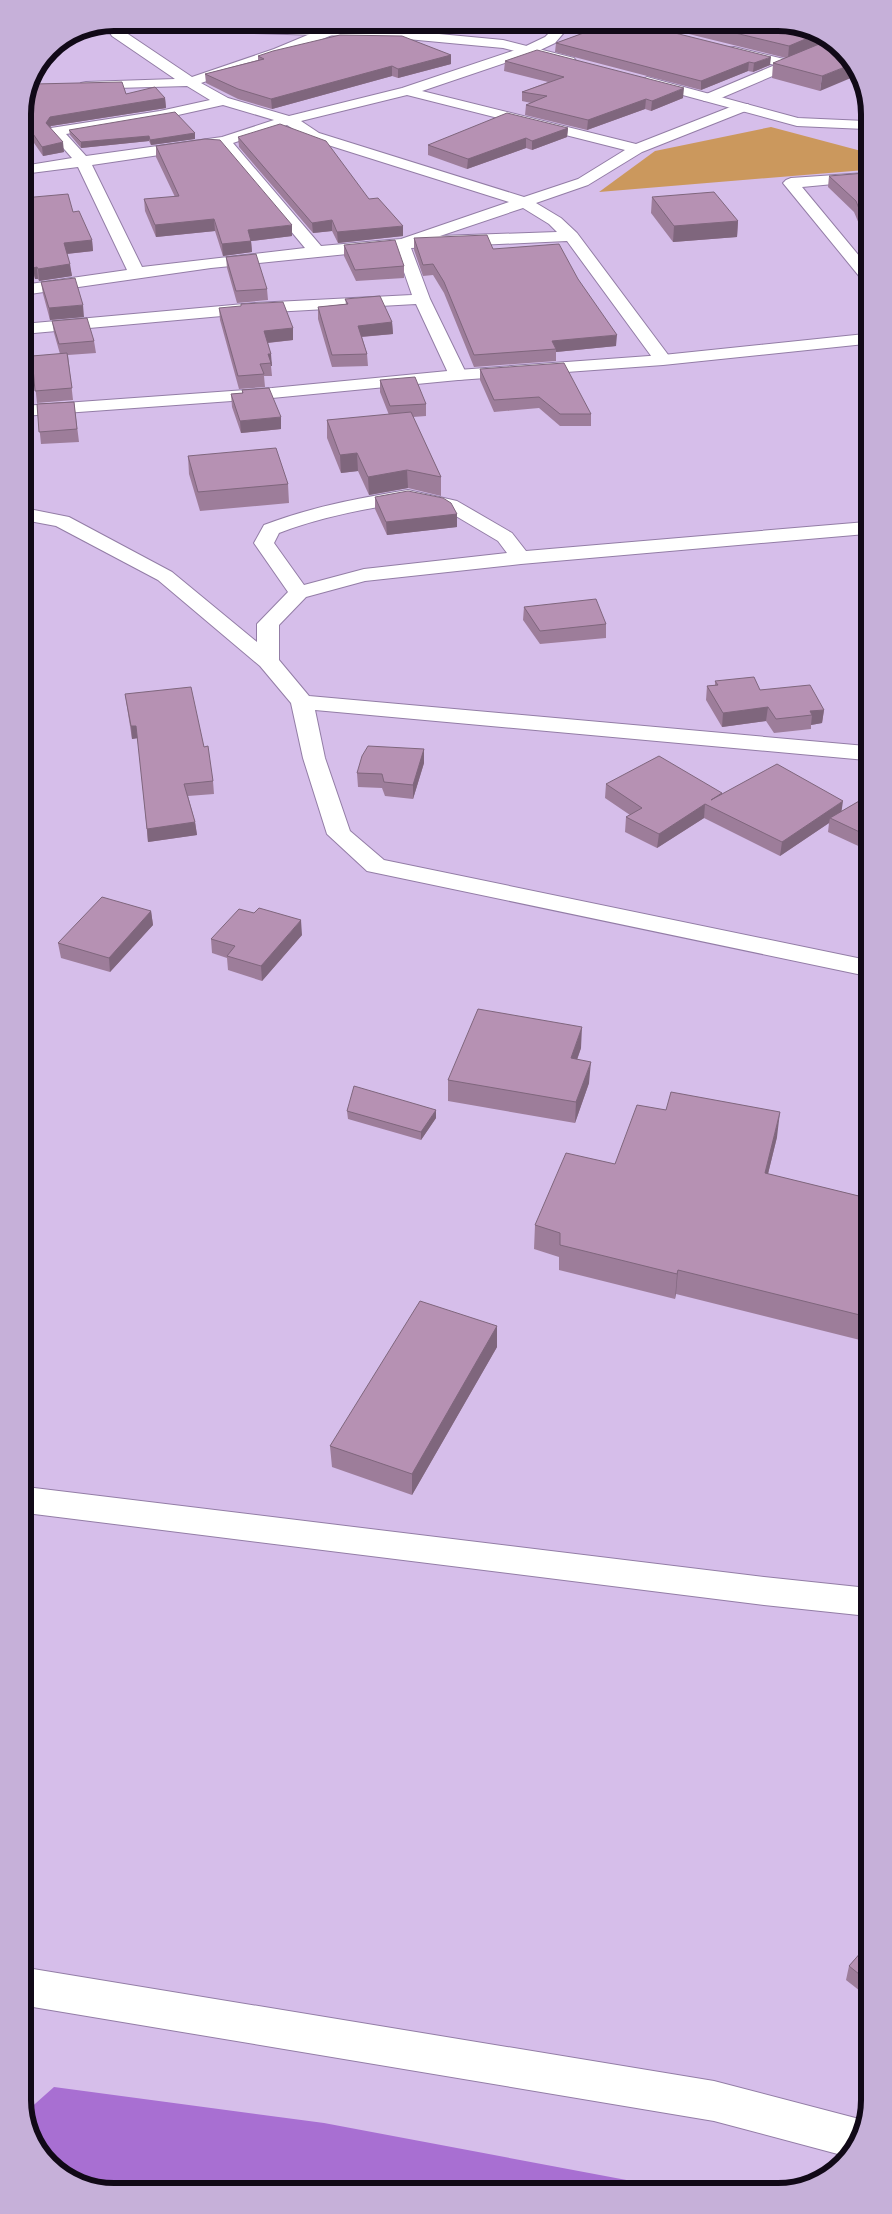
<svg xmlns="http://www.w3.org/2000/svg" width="892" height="2214" font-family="'Fira Sans',sans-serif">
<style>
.green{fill:#cb985d}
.water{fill:#a86fd2}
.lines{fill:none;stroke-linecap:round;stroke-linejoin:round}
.minor-casing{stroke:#937da6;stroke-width:2}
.tertiary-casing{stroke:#937da6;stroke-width:2}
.secondary-casing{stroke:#937da6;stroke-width:2}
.minor{fill:#fff;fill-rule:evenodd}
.tertiary{fill:#fff;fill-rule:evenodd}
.secondary{fill:#fff;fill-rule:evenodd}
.wall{fill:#9d7d9a}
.shaded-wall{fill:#7f667d}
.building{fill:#b691b3;stroke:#7f667d}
.rim{fill:none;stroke:#110917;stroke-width:6}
</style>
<rect width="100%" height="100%" fill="#d6beea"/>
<path class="green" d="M771,127L865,152V170L599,192L655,151Z"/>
<path class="water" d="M54,2087L324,2123L669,2188L108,2191L58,2172L27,2129V2111Z"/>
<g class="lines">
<defs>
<path id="minor" d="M116,23H128V28L125,32L192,77L274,49L322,29H332L334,32L332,35L284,55L201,83L228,98L289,116L402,88L524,47L545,37L554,28L553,23H565L567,29L555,43L534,53L422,91L636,144L738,104H748L750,107L748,110L642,152L588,185L536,203L561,218L577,233L672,360L669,364H657L567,241L411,248L430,299L467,375L464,379L458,380L452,379L449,375L416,304L255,313L23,334V324L255,303L412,295L396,249L211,268L23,295V285L127,270L78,167L23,174V166L72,158L51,134L49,131L51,128L160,111L210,100L187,86L81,89L79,86L81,83L86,82L175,79L112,36L110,33L116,27ZM407,95L625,150L578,179L524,197L319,133L301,121ZM223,105L274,120L222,137L86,156L66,134L160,119ZM287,125L309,139L509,202L401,239L321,246L233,143ZM220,146L305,248L142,267L92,165ZM523,208L549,224L557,232L440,236Z
M361,23H376L393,33L391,36H381L362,26Z
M832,41L838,48L714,101H704L702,98L704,95L775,65L729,54L727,51L729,48L734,47L788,60Z
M865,173V181L802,187L865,263V278L859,276L783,183L786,180L791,178Z
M408,490L457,501L512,533L526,551L866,522V534L521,564L365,581L306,597L279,625V660L309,696L866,746V760L315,710L325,758L350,831L384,860L867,960V976L367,871L327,834L303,758L291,703L260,666L158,580L56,526L24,520V508L69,517L172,572L257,642V624L288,592L254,543L264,525C311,507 359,498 408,490ZM408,502L444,509L498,541L507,553L364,569L304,585L274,543L279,533C321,517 364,509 408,502Z
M26,1487L764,1577L868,1588V1616L764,1605L26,1513Z"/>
<path id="tertiary" d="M190,23L386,29L503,40L574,58L576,61L569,65L503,48L386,37L190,31H76L103,25Z
M647,77L798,118L865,121V129L797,126L642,84L640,81Z
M865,334V344L663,365L458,380L272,398L23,416V406L272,388L458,370L663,355Z"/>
<path id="secondary" d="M27,1968L714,2081L863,2120L849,2157L714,2121L27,2006Z"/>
</defs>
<use href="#minor" class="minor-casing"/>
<use href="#tertiary" class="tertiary-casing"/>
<use href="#secondary" class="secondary-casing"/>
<use href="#minor" class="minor"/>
<use href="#tertiary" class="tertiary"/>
<use href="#secondary" class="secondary"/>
</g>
<path class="wall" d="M611,23L770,65L753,72L748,71L701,90L555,52L556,43Z
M644,23H784L827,39L820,91L772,78L773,63L786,58Z
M451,55V64L398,78L392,76L272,109L238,99L206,83L205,74L258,60V56Z
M505,61L683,98L651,111L645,109L587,130L525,115L526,105L531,103L522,101V92L548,82L504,71Z
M126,94L165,98L166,108L51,126L50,127L64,152L43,156L23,127V108Z
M568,128L567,137L532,150L526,148L467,169L428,155V145Z
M69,130L195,133V139L151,145L149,141L81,148L70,135Z
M238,137L369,199L403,236L338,243L332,231L313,233L239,147Z
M156,146L292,236L251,241L252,252L223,256L215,231L156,237L145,211L144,199L175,197L156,157Z
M865,173V238L854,212L828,187L829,176Z
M652,197L738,221L737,237L673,242L651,213Z
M23,198L73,212L92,240L93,251L67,254L72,276L39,281L38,279H35L23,237Z
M414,238L493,249L616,346L556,352V361L474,367L444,293L433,275L423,276L414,250Z
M344,245L404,266V278L356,281L344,256Z
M226,257L267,289L268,300L237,303L227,268Z
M41,282L84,317L50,320L43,294Z
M345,299L392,322L393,334L362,337L367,354L368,366L332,367L318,319V307L346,304Z
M219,308L293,328V340L268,343L272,366H271L272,376H264L265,387L239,389L220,320Z
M52,321L94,341L96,353L68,355L73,400L37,403L32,356L60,354L54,333Z
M480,369L591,414V426H560L539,408L494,412L480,380Z
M380,380L426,404V416L413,417L441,477V496L408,488L369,495L358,471L341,473L327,438V420L389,415L380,392Z
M242,390L281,417V429L241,433L232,407L231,394L242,393Z
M74,402L79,442L41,444L37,404Z
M188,456L288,484L289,503L200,511L189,474Z
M375,497L457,514V527L387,535L375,509Z
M524,607L606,624V638L540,644L523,620Z
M715,681L760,690L824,710L822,723L811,725V729L774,733L766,721L722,727L706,700L707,686L715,685Z
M125,694L204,747L213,781L214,794L188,796L195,822L197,835L148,842L138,738L132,739Z
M424,749V763L413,799L385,796L382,788L358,787L357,773Z
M606,784L722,793V794L842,811L866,797L867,850L828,832L829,823L780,856L704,818L657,848L625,832L626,817L630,815L605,798Z
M151,911L153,925L110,972L61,958L58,943Z
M302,935L262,981L228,970L227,958L212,953L211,939Z
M581,1048L577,1060L589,1083L575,1123L448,1101V1080Z
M347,1111L436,1118L421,1140L348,1119Z
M777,1137L768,1174L867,1198L868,1342L676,1294L675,1299L559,1270V1257L534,1249L535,1225L615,1164Z
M497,1326V1347L412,1495L332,1467L330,1446Z
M869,1943V1998L846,1980L849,1966Z"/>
<path class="shaded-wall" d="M815,35L827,39V41L788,58L789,46Z
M451,55V64L398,78V69Z
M771,57L770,65L753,72L754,63Z
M749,62L748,71L701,90V81Z
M850,65L858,75L820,91L822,76Z
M392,66V76L272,109L271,99Z
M684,88L683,98L651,111L652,101Z
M165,98L166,108L51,126L47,132L46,123L50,117Z
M646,99L645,109L587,130L588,120Z
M568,128L567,137L532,150V141Z
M195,133V139L151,145L150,140Z
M149,136V141L81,148V142Z
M526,138V148L467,169L468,159Z
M63,142L64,152L43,156L42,147Z
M214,219L215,231L156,237L155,225Z
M332,220V231L313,233L312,223Z
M738,221L737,237L673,242L674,226Z
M292,225V236L251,241L252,252L223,256L222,244L248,230Z
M403,226V236L338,243L337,232Z
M92,240L93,251L65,254L64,243Z
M70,264L72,276L39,281L38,269Z
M37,267L38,279H35L33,268Z
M83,305L84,317L50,320L49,308Z
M392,322L393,334L358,337V326Z
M293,328V340L265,343L264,331Z
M617,335L616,346L556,352V349L552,341Z
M268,354H271L272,366H271Z
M281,417V429L241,433L240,421Z
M357,453L358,471L341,473L340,455Z
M407,470L408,488L369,495L368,477Z
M457,514V527L387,535L386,522Z
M768,707L766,721L722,727L723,713Z
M824,710L822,723L811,725L812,715L810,711Z
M131,726H136L138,738L132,739Z
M424,749V763L413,799V785Z
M843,801L841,815L830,818L829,823L780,856L782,842Z
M705,804L704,818L657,848L659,834Z
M195,822L197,835L148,842L147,829Z
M151,911L153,925L110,972L109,958Z
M301,920L302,935L262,981L261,966Z
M582,1027L581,1048L570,1079L571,1058Z
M591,1062L589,1083L575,1123L576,1102Z
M436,1110V1118L421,1140V1132Z
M780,1112L777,1137L762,1198L765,1173Z
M678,1270L676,1294L675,1299L677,1274Z
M497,1326V1347L412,1495V1474Z"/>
<path class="building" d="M611,23H635L771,57L754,63L749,62L701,81L556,43Z
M694,23H784L815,35L789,46Z
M340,35L402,36L451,55L398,69L392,66L271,99L238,89L205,74L264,59L258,56L273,51Z
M829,40L834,42L850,65L822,76L773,63Z
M537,50L684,88L652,101L646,99L588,120L526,105L547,96L522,92L564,77L505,61Z
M122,82L126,94L155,87L165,98L50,117L46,123L63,142L42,147L23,119V108L34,84Z
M175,112L195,133L150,140L149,136L81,142L69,130Z
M507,113L568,128L532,141L526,138L468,159L428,145Z
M280,124L326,141L369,199L378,198L403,226L337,232L332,220L312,223L238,137Z
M205,139L220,140L292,225L248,230L251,241L222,244L214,219L155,225L144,199L179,196L156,146Z
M865,173V224L856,201L829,176Z
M714,192L738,221L674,226L652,197Z
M68,194L73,212L79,211L92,240L64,243L70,264L38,269L37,267L33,268L23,231V198Z
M487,235L493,249L559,244L578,279L617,335L552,341L556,349L474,355L444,282L433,264L423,265L414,238Z
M395,240L404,266L355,270L344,245Z
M256,254L267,289L236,291L226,257Z
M75,278L83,305L49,308L41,282Z
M380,296L392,322L358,326L367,354L332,355L318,307L348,304L345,299Z
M283,302L293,328L264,331L271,354H268L271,363L260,364L264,374L238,376L219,308L241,306V304Z
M87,318L94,341L59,344L52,321Z
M67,353L72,388L35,391L32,356Z
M564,363L591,414H560L539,397L494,400L480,369Z
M415,377L426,404L390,406L380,380Z
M269,388L281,417L240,421L231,394L243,393L242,390Z
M74,402L77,429L39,432L37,404Z
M411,412L441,477L407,470L368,477L357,453L340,455L327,420Z
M276,448L288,484L198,492L188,456Z
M408,491L443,498L451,503L457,514L386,522L375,497Z
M596,599L606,624L540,631L524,607Z
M754,677L760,690L810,685L824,710L810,711L812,715L776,719L768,707L723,713L707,686L718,685L715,681Z
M191,687L204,747L208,746L213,781L184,784L195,822L147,829L136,726H131L125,694Z
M368,746L424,749L413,785L384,782L382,774L357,773L362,756Z
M659,756L722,793L711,800L777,764L843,801L782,842L705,804L659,834L626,817L642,808L606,784Z
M866,797V835L830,818Z
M102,897L151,911L109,958L58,943Z
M259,908L301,920L261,966L227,956L235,946L211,939L239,909L254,913Z
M478,1009L582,1027L571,1058L591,1062L576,1102L448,1080Z
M354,1086L436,1110L421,1132L347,1111Z
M671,1092L780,1112L765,1173L867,1198L868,1317L678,1270L677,1274L560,1245V1233L535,1225L566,1153L615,1164L637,1105L666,1110Z
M420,1301L497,1326L412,1474L330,1446Z
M869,1943V1982L849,1966Z"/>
<path d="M0 0H892V2214H0ZM114 31H778A83 83 0 0 1 861 114V2100A83 83 0 0 1 778 2183H114A83 83 0 0 1 31 2100V114A83 83 0 0 1 114 31Z" fill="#c6b0d9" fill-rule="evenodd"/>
<path class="rim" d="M114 31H778A83 83 0 0 1 861 114V2100A83 83 0 0 1 778 2183H114A83 83 0 0 1 31 2100V114A83 83 0 0 1 114 31Z"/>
</svg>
